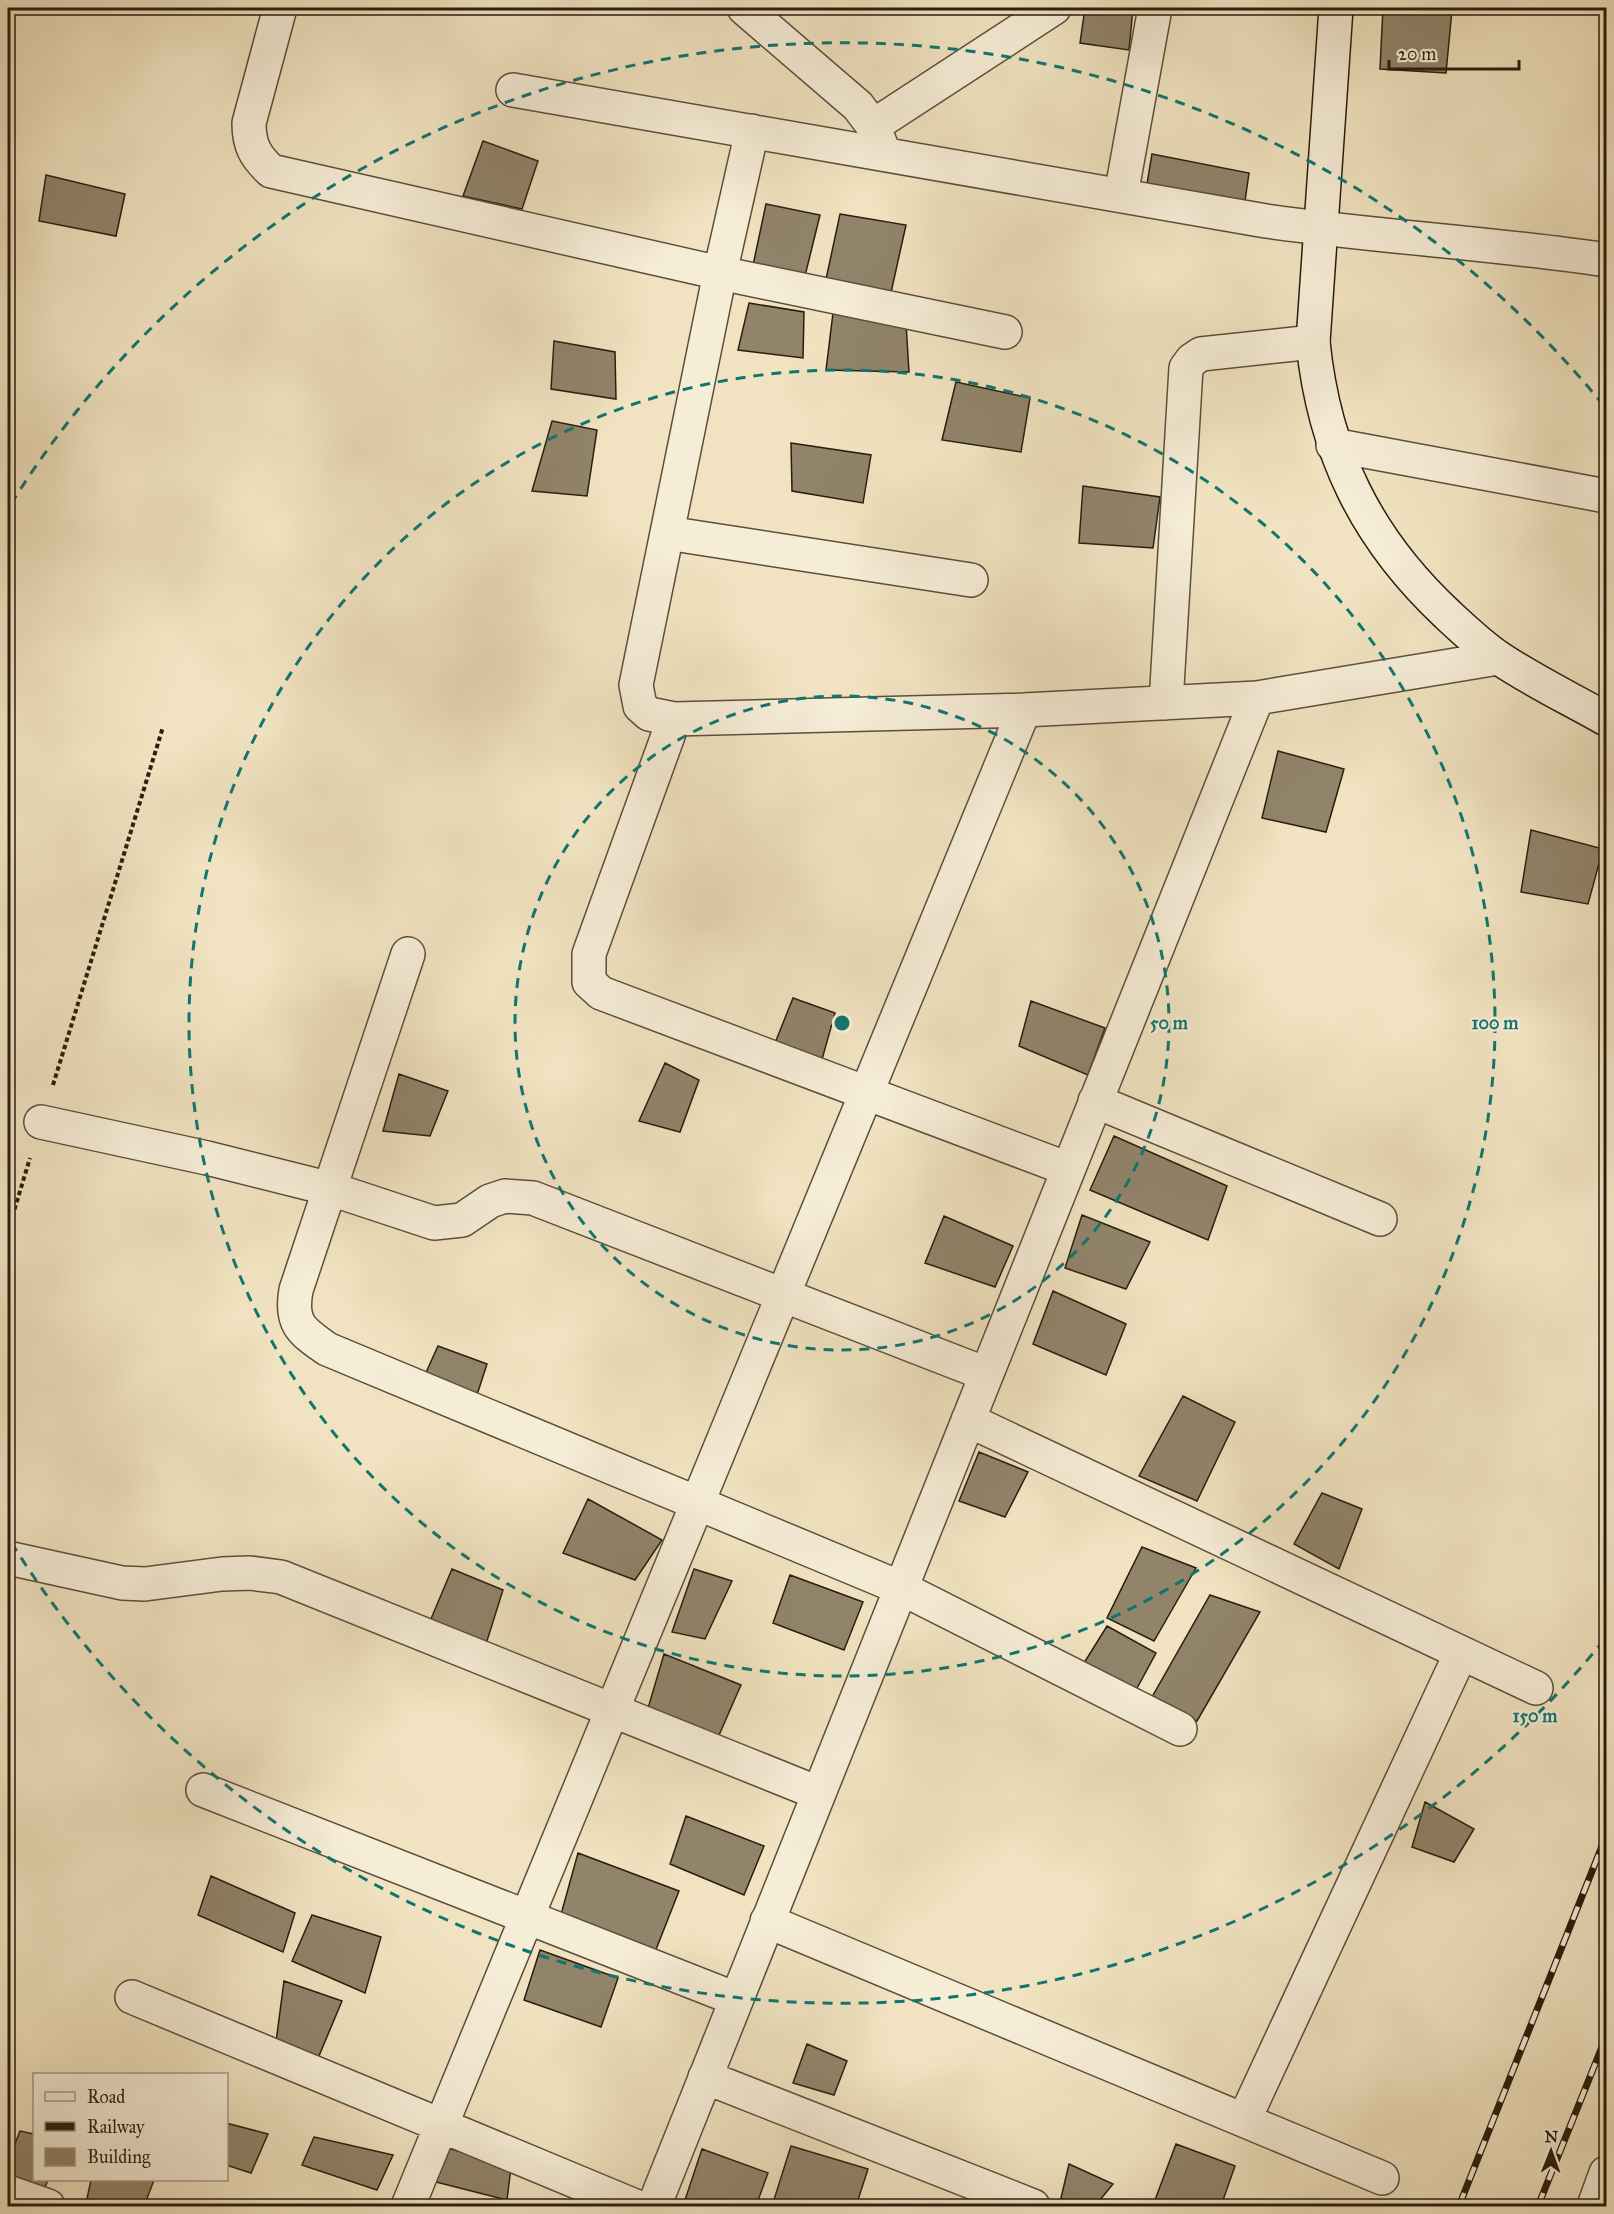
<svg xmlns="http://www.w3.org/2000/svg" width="1614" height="2214" font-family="'IM FELL Great Primer',serif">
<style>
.building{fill:#91846b;stroke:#291e0e;stroke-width:1.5}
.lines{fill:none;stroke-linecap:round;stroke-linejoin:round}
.street-casing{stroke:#5b4f3b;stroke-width:36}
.secondary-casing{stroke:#291e0e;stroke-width:36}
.path{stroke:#291e0e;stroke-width:4;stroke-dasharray:4.5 3;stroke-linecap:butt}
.street{stroke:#f6edd7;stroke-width:33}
.secondary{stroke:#f6edd7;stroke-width:33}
.rail-casing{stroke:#291e0e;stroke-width:7}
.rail{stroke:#f6edd7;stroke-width:4.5;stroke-dasharray:14;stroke-linecap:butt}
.ring{fill:none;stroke:#0f766e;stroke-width:3;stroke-dasharray:10 8}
.centre{fill:#0f766e;stroke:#f6edd7;stroke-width:3}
.ring-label{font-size:18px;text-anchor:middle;font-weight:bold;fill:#0f766e;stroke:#f6edd7;stroke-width:4.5;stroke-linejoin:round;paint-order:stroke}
</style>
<rect width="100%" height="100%" fill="#f1e3c1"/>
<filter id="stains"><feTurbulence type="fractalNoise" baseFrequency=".00333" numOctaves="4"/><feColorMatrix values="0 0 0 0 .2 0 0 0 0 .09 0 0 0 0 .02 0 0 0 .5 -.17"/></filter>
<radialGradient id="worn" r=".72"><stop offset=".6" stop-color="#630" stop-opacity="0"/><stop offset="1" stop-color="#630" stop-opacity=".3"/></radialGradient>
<path class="building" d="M1085,8H1133L1129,50L1080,43Z
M1383,8L1452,10L1446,73L1380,69Z
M483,141L538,161L522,209L463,196Z
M1152,154L1249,173L1244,208L1146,190Z
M46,175L125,194L116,236L39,221Z
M766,204L820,215L804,280L752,270Z
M840,214L906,225L890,297L825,284Z
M749,303L804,312L803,358L738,350Z
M833,313L906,323L909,372L826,370Z
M554,341L615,352L616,399L551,389Z
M956,382L1030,398L1021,452L942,440Z
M552,421L597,430L587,496L532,491Z
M791,443L871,455L863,503L792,491Z
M1083,486L1160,497L1153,548L1079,543Z
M1278,751L1344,769L1326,832L1262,818Z
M1531,830L1603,849L1588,904L1521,892Z
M793,998L835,1013L821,1063L775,1043Z
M1031,1001L1105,1028L1088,1075L1019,1046Z
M665,1063L699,1080L680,1132L639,1121Z
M399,1074L448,1091L430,1136L383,1131Z
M1114,1136L1227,1186L1208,1240L1090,1190Z
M1082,1215L1150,1242L1126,1289L1065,1268Z
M944,1216L1013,1246L995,1287L925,1263Z
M1053,1291L1126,1324L1106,1375L1033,1344Z
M438,1346L487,1364L475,1401L423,1379Z
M1183,1396L1235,1422L1197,1501L1139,1476Z
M979,1452L1028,1472L1005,1517L959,1501Z
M1322,1493L1362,1509L1339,1569L1294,1544Z
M588,1499L662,1540L635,1580L563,1553Z
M1142,1547L1196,1568L1154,1641L1107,1618Z
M452,1569L503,1590L486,1644L428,1626Z
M694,1569L732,1581L705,1639L672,1632Z
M790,1575L863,1602L844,1650L773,1623Z
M1210,1595L1260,1612L1197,1721L1148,1704Z
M1107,1626L1156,1653L1129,1703L1079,1671Z
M664,1654L741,1685L716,1742L646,1715Z
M1425,1802L1474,1829L1454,1862L1412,1847Z
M686,1816L764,1846L744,1895L670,1864Z
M578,1853L679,1891L655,1952L560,1918Z
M211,1876L295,1913L283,1952L198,1915Z
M312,1915L381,1937L365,1993L292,1961Z
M540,1950L618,1978L601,2027L524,2000Z
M284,1981L342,2001L316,2063L276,2042Z
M807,2044L847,2061L834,2095L793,2083Z
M226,2123L268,2134L251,2173L226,2165Z
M20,2131L34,2134V2180H48L43,2192L8,2180V2161Z
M314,2137L393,2155L377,2190L302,2165Z
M1176,2144L1235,2166L1221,2206H1174L1155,2200Z
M791,2146L868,2169L856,2206H772Z
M448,2148L511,2167L507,2200L432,2181Z
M702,2149L768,2173L756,2206H702L685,2200Z
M1069,2164L1113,2184L1095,2206H1073L1061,2198Z
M91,2180H154L144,2206H94L86,2203Z
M198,2200L232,2206H196Z"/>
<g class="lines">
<defs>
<path id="street" d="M280,8L249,123C249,145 255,156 271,171L720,273L1005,332
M744,8L858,106L873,126L881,145
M513,90L1266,221C1379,237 1493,243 1606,260
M873,126L1054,8
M752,131L720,273L636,685L640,706L649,714L674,719L1024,710L1257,698L1498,658
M1121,195L1155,8
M1333,445L1606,496
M667,533L971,580
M1166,703L1186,368L1192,360L1201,354L1313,342
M674,719L589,954V982L601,993L1068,1169
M408,954L296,1290C290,1323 301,1331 327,1349L901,1588L1180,1729
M1095,1101L1380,1219
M41,1122L207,1158L331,1189L434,1223L462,1220L490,1201L505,1196L533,1198L986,1374
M968,1420L1536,1688
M8,1558L122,1583L145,1584L222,1574L250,1573L281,1577L818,1793
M203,1790L736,1999
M767,1921L1382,2178
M132,1997L635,2206
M705,2077L1033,2206
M1244,2120L1461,1653
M8,2192L48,2206
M408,2206L1024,710
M654,2206L1257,698
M1594,2206L1606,2173"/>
<path id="secondary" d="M1336,8L1313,342C1324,452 1366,538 1447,614C1463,629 1481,646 1499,658C1533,681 1571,699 1606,719"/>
</defs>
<use href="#street" class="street-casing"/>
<use href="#secondary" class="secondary-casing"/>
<path class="path" d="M53,1085L163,727
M8,1231L30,1158"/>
<use href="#street" class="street"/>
<use href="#secondary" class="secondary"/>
<defs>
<path id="rail" d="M1459,2206L1606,1836
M1538,2206L1606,2037"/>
</defs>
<use href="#rail" class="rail-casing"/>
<use href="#rail" class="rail"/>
</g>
<g class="ring">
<circle cx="842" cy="1023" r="327"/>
<circle cx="842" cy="1023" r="653"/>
<path d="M1604 1640A980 980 0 0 1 11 1542M11 504A980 980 0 0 1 1604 406"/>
</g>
<circle cx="842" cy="1023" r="9" class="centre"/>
<g class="ring-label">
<text x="1169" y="1029">50 m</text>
<text x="1495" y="1029">100 m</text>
<text x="1535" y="1722">150 m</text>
</g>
<rect width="1614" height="2214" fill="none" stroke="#f1e3c1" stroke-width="30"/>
<rect x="9" y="9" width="1596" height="2196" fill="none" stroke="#291e0e" stroke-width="3"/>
<rect x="15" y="15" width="1584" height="2184" fill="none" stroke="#291e0e" stroke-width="1.5"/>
<rect x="33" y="2073" width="195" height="108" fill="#f6edd7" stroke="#a49a87" stroke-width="1.5"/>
<rect x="45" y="2092" width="30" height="9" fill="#f6edd7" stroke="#a49a87" stroke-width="1.5"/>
<text x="87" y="2103" font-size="18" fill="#291e0e">Road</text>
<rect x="45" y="2122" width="30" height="9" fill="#291e0e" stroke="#a49a87" stroke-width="1.5"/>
<text x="87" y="2133" font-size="18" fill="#291e0e">Railway</text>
<rect x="45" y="2148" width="30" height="18" fill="#91846b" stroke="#a49a87" stroke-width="1.5"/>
<text x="87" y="2163" font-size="18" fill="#291e0e">Building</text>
<g transform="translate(1551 2151) rotate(1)" stroke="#f6edd7" stroke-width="4.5" paint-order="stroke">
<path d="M0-4.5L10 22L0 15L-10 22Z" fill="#291e0e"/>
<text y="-9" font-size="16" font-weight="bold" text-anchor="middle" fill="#291e0e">N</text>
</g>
<path d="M1389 60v9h130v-9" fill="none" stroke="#291e0e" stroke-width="3"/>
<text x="1398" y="60" font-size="18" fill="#291e0e" stroke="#f6edd7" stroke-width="4.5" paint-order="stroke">20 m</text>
<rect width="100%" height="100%" filter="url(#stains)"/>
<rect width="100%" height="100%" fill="url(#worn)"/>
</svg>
